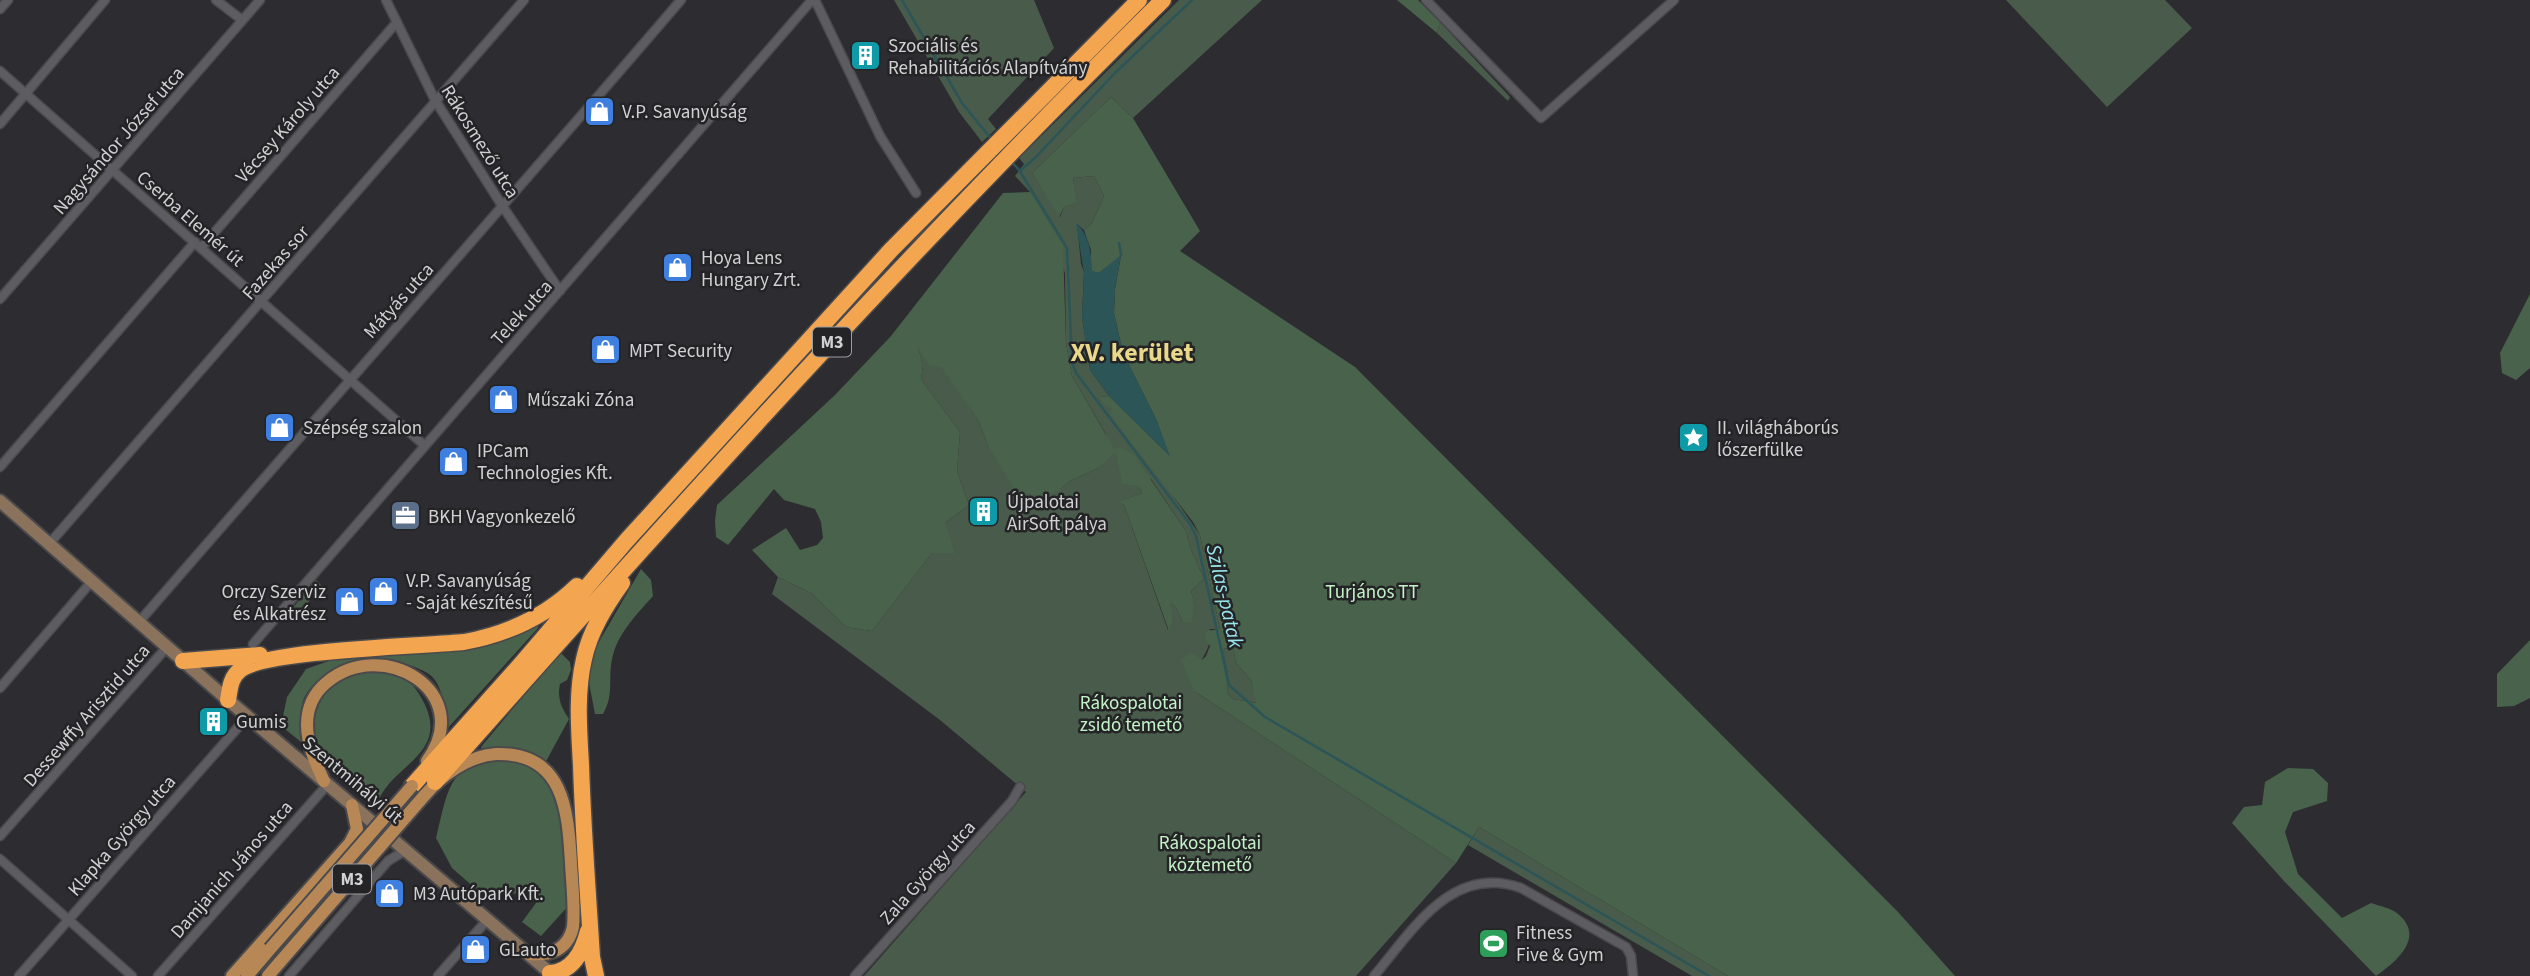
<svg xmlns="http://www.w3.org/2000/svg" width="2530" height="976" font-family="'Source Sans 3',sans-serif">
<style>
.green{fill:#495b4a;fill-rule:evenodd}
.forest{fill:#49624b;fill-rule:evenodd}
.water{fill:#2c5558}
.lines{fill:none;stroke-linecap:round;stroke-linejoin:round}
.stream{stroke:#2c5558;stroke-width:2.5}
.minor-casing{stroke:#4a4a4d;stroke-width:11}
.secondary-casing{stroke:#4a4a4d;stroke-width:16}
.primary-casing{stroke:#4a4a4d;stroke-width:16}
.motorway-casing{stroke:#4a4a4d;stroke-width:19}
.minor{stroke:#5c5c61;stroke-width:8}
.secondary{stroke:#8a725c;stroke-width:12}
.primary{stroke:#b78856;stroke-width:12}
.motorway{stroke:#f4a54f;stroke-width:16}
.primary-bridge-casing{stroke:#4a4a4d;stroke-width:16;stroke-linecap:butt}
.primary-bridge{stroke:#b78856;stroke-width:12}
.labels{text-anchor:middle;stroke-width:5;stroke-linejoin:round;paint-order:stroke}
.shield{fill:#242427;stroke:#9d9d9f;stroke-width:2}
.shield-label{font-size:18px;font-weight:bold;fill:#d1d1d3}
.poi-label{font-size:19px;fill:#d1d1d3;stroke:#242427;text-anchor:start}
.street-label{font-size:19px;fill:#d1d1d3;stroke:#242427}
.park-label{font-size:19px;fill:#c3f2c7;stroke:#242427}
.water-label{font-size:21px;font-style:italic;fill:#97e4ea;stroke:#242427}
.district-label{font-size:26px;font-weight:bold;fill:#ead88a;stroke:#242427}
</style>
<rect width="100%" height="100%" fill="#2d2d31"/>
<path class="green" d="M894,0H1034L1054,48L988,119L996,129L982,142L959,112Z
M1179,0H1262L1133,118L1111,97L1032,173L1060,217L1064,207L1076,203L1073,178L1094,176L1104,196L1092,223L1084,230L1077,224L1081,264L1084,272L1082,317L1090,370L1109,396L1100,397L1113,409L1200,535L1220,629H1210C1210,648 1208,647 1201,662C1197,670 1196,682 1194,691L1456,863L1356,976H864L1026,792L940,720L772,594L778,577L811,593L846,627L872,631L932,553L945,523L969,505L957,471L960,432L921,379L923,365L917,344L941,366L963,397L978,420L988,446L1061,489L1070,481L1098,468L1106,434L1072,376L1066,343L1065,273L1030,192L1015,176L1024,164L1019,158ZM1151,479L1186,531L1190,547L1204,579L1191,591L1194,603L1182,621L1176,607L1169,602L1168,630L1124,505L1119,502L1142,493L1139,486Z
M2006,0H2165L2192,28L2107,107Z
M1440,22L1510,97L1508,101L1437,33Z
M316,580L322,586L292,622L286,616Z
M1233,647L1236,663L1251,680L1257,703L1233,699L1227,693L1228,675L1223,649Z
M1479,827L1728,976H1692L1468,845Z"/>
<path class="forest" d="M1397,0H1418L1440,22L1437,33Z
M1111,97L1133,118L1200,231L1180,251L1355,367L1898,912L1955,976H1728L1479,827L1456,863L1194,691L1181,660L1191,652L1202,660L1206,656L1210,646L1206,640L1205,631L1220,629L1200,535L1193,522L1117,424L1110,414L1112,409L1104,404L1099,397L1109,396L1169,455L1156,419L1123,353L1114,313L1115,289L1121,256L1099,273L1091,271V250L1084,230L1092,223L1104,196L1094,176L1073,178L1077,203L1064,207L1059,217L1032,173ZM1233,647L1236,663L1251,680L1256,703L1233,699L1227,693L1228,675L1223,649Z
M1030,192L1063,246L1066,343L1072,376L1115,450L1120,447L1134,455L1186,531L1190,547L1204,579L1191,591L1194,602L1192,623L1182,621L1176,607L1170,603L1173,620L1169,631L1124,505L1118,502L1142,493L1139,486L1122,484L1116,452L1098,468L1070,481L1061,489L1044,498L1014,489L988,446L978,420L941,367L930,366L918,347L923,365L921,379L960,432L957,471L969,505L945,523L955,553H932L872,631L846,627L811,593L778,577L752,550L786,528L800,550L817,545L823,538L821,522L815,509L784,500L774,489L728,545L716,537L715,521L717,505L835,395L891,336L1003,193Z
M2530,294V368L2516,380L2502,373L2500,353Z
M641,569L651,580L653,596C638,613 619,632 613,655C607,676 615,694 603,714H595L589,683L592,654Z
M540,620L538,628L447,729C445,712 444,685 429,674C417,666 392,659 378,659C357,659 318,675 307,693C297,707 302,730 305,745L281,726L287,697L306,669L343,656Z
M2530,640V698L2514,706L2497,707V674Z
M560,652L570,662L571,670L567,680L560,684C557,698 561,707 569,719L544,765L482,752L481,747Z
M357,670C382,670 405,670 419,694C457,755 389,763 377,805C360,790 338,777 322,760C308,744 313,708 326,693C334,683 345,676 357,670Z
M512,757C527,764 543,770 553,784C569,804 569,875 571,903L541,936L522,922L539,899L528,887L520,893L484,896L452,868L436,838C449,785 449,760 512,757Z
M2288,768L2313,769L2328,783L2327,801L2293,812L2285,832L2298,874L2342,918L2371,903C2379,906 2392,908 2398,914C2426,937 2396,962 2376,976L2284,881L2232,823L2244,807L2262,805L2265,782Z"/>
<path class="water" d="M1076,223C1090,236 1091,253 1092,271L1099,273L1121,255L1115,289L1114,313L1123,353L1156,419L1170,456L1109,396L1090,370L1082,317L1084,273Z"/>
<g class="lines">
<path class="stream" d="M902,0L962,103L993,141
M1011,161L1019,170L1067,248L1072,362L1076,373L1190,524L1196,536L1229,685L1265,717L1709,976
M1021,170L1035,158L1114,74L1192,0
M1119,243L1121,255"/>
<defs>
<path id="minor" d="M216,0L242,20
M386,0L435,100L503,207L560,291
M815,0L880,136L916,193
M1426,0L1541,118L1674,0
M0,9L8,0
M0,71L424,445
M0,124L105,0
M201,248L397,22
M0,299L260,0
M0,467L195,242
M49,544L524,0
M139,622C319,414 502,209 681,0
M253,644L812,0
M0,688L92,581
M0,836L167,647
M0,859L132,976
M19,976L248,716
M158,976L328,784
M289,976L388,861L401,853L409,852
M438,976L488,919
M855,976L1012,801L1020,787
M1374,976C1412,931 1452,863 1521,888L1626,947L1631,956L1633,976"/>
<path id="secondary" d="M0,501L228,700L554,976"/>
<path id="primary" d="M324,781C316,764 307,745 307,725C307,708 313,694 326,683C382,635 477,692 427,761
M424,796C442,775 468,756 496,754C564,752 568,811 571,863C572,884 575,906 573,927C568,950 550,956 529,954
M232,976L350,843L357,829L352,805
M247,976L270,949
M268,976L280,962"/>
<path id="motorway" d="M183,661L260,655
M228,700C230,689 230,678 240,670C264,650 425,646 464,642C508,634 545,617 577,586
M435,782C671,515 909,250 1163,0
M412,786L520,665L627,540L890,251L1139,0
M550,973C573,972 583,951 588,931
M596,976L592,957C588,893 583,829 581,765C579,730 576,693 584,659C590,631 605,607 622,583"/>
</defs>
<use href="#minor" class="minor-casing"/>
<use href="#secondary" class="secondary-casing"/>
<use href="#primary" class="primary-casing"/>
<use href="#motorway" class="motorway-casing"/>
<use href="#minor" class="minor"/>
<use href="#secondary" class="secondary"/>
<use href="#primary" class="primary"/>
<use href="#motorway" class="motorway"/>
<defs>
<path id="primary-bridge" d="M270,949L412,786
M280,962L424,796"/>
</defs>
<use href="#primary-bridge" class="primary-bridge-casing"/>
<use href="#primary-bridge" class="primary-bridge"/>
</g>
<defs>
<symbol id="building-square" viewBox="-11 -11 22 22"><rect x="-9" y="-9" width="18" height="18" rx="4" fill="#0f9aa8" stroke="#242427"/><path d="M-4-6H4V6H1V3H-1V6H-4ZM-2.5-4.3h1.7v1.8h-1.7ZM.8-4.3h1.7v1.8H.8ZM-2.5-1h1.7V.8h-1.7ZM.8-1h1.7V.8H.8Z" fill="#fff"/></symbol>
<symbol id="shop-square" viewBox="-11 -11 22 22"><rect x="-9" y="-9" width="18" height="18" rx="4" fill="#3f7fe0" stroke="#242427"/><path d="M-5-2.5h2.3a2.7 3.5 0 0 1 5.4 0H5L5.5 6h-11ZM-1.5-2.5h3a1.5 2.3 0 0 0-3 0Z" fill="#fff"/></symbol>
<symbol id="sight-square" viewBox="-11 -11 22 22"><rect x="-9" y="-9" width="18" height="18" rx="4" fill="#0f9aa8" stroke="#242427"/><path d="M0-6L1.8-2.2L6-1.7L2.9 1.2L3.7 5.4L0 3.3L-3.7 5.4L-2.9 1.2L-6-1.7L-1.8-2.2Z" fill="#fff"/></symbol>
<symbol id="office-square" viewBox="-11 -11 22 22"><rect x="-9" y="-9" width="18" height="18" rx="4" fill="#5c6f8a" stroke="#242427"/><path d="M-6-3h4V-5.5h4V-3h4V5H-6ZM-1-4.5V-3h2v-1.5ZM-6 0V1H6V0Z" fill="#fff"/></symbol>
<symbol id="stadium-square" viewBox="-11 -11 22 22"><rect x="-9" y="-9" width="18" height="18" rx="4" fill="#2e9e5b" stroke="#242427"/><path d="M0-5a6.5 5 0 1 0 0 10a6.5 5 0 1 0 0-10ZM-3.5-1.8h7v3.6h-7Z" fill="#fff"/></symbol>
</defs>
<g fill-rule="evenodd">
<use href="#building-square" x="848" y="38" width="35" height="35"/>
<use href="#shop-square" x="582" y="94" width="35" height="35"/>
<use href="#shop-square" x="660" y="250" width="35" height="35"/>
<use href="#shop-square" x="588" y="332" width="35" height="35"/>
<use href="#shop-square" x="486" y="382" width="35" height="35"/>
<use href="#shop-square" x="262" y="410" width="35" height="35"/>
<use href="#sight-square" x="1676" y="420" width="35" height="35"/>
<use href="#shop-square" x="436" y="444" width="35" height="35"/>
<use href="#building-square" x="966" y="494" width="35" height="35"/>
<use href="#office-square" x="388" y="498" width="35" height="35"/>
<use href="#shop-square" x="366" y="574" width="35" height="35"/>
<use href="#shop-square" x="332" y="584" width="35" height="35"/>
<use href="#building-square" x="196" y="704" width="35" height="35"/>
<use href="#shop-square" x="372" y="876" width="35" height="35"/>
<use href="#stadium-square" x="1476" y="926" width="35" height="35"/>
<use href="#shop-square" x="458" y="932" width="35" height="35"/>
</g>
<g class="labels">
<g class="shield">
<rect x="813" y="327.5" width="38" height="29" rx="5"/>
<rect x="333" y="864.5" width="38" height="29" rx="5"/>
</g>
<g class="shield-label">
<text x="832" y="348">M3</text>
<text x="352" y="885">M3</text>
</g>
<g class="poi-label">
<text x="888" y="52">Szociális és<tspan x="888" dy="22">Rehabilitációs Alapítvány</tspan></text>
<text x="622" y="118">V.P. Savanyúság</text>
<text x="701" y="264">Hoya Lens<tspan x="701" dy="22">Hungary Zrt.</tspan></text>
<text x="629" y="357">MPT Security</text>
<text x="527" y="406">Műszaki Zóna</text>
<text x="303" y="434">Szépség szalon</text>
<text x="1717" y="434">II. világháborús<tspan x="1717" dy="22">lőszerfülke</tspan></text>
<text x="477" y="457">IPCam<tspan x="477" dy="22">Technologies Kft.</tspan></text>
<text x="1007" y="508">Újpalotai<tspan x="1007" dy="22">AirSoft pálya</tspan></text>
<text x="428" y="523">BKH Vagyonkezelő</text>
<text x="406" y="587">V.P. Savanyúság<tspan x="406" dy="22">- Saját készítésű</tspan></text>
<text x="326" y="598" text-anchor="end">Orczy Szerviz<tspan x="326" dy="22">és Alkatrész</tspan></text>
<text x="236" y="728">Gumis</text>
<text x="413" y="900">M3 Autópark Kft.</text>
<text x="1516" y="939">Fitness<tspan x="1516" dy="22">Five &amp; Gym</tspan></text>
<text x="499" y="956">GLauto</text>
</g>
<g class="street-label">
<text transform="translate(287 124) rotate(-49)" y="7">Vécsey Károly utca</text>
<text transform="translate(118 140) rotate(-49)" y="7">Nagysándor József utca</text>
<text transform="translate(481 141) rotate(58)" y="7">Rákosmező utca</text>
<text transform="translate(191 218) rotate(41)" y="7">Cserba Elemér út</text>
<text transform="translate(275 262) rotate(-49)" y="7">Fazekas sor</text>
<text transform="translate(398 300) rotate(-48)" y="7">Mátyás utca</text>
<text transform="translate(521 312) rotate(-48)" y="7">Telek utca</text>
<text transform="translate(86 715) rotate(-49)" y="7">Dessewffy Arisztid utca</text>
<text transform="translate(353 779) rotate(40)" y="7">Szentmihályi út</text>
<text transform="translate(121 835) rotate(-49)" y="7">Klapka György utca</text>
<text transform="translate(231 869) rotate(-49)" y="7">Damjanich János utca</text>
<text transform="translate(927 872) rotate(-48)" y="7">Zala György utca</text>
</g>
<g class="park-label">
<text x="1372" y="598">Turjános TT</text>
<text x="1131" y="709">Rákospalotai<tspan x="1131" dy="22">zsidó temető</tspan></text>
<text x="1210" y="849">Rákospalotai<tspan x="1210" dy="22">köztemető</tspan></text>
</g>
<g class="water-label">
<text transform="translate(1225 596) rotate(77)" y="7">Szilas-patak</text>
</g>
<g class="district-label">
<text x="1132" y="361">XV. kerület</text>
</g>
</g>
</svg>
